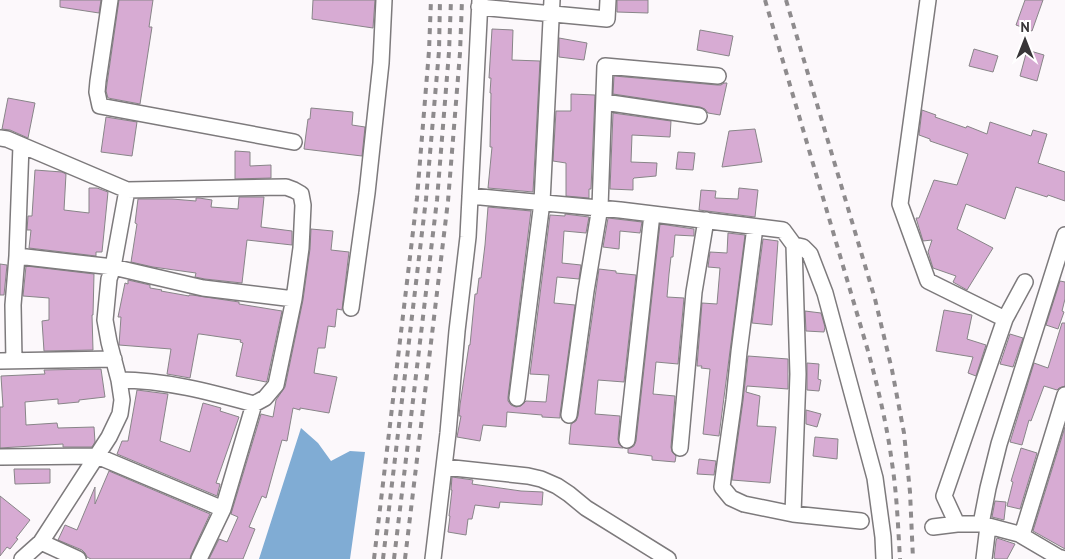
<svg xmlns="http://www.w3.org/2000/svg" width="1065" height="559" font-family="'PT Sans',sans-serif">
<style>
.water{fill:#80acd4}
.building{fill:#d7abd3;stroke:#888588}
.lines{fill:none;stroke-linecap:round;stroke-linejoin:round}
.minor-casing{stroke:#7d7a7c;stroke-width:18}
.minor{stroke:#fff;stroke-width:15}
.rail{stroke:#8e8b8d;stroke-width:4;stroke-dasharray:6 6;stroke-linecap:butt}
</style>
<rect width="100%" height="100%" fill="#fcf8fb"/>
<path class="water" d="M301,428L318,443L331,461L350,451L365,452L350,559H259Z"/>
<path class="building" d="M60,0H101L99,13L60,7Z
M119,0H153L149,27H152L140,104L108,98L106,91Z
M313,0H375L373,28L312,19Z
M617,0H648V13L617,12Z
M1025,0H1043L1032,31L1016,25Z
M492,29L513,30L512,60L540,61L533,192L488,188L492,147H490L491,93H490L491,78H489Z
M700,30L733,36L729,56L697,50Z
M559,38L587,43L584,60L559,57Z
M974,49L998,56L993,72L969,66Z
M1027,50L1044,55L1037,81L1020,76Z
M614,76L717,85H721L724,83H727L720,115L708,113L705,109L700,107L613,94Z
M571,94L595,95L591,189H589V198L566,196V163L553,161L556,111H571Z
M8,98L35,103L28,138L10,130L2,129Z
M311,108L353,112L352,125L365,127L362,156L304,149L308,119H310Z
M922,110L936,115L935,117L966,128L967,126L987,134L990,122L1031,136L1033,130L1047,134L1038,163L1065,172V201L1048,195L1047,197L1016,187L1005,219L966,204L957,229L993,248L967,290L953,282L956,276L933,268L928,252L932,240L923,241L916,218H919L934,180L957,185L968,154L930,141V139L919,135Z
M613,113L671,121L670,137L632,135L631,162L657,163L656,176L634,178L633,179V190L610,189Z
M106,117L137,122L132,156L101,152Z
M755,129L762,162L722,167L729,131Z
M235,151L250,152V166L271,165V178L235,179Z
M678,152L695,153L693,170L676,169Z
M35,170L62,172L66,174L64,210L89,213V188H97L108,192L102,252H96V256L29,248L31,230H27L28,216H32Z
M739,188L758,190L755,217L699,210L701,190L716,191L715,198L738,199Z
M239,197H264L261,227L292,231V245L247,240L242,283L205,279L195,277L196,273L153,267L131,262L137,224L135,223L138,199H172L196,201V198H199L212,200L211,207L238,209Z
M488,207L531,211L508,397V401L511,405L516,407L521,406L526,401L546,402L549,375L530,374L550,215L565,216V214L589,217L586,233L564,231L562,263L581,265L579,279L557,277L554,303L575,305L560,414V418L542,417V415L507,412L506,427L483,425L480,441L457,437L461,416H459L460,405L469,345H470L475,294H477L479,278H481L485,245Z
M608,218L642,222L640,233L620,231L619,249L603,247Z
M660,224L694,229V236L675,235L673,257H671L669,274L667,297L684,298L678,364L656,362L653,394L675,396L671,447L672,452L676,456L675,462L652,460V456L628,453V449L634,446L636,441Z
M311,229L333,231L331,250L349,252L342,310L337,309L335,327L328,326L325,348H318L314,373L337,377L329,413L300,408V410L293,408L287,441L282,440L266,498L262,496L249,527L255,529L243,559H209L219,539L227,542L238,517L231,514L261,414L273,417L276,400L285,387L303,300L310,249Z
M728,233L745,235L719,436L703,434L710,369L701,368L702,366H697L702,303L717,304L720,268L708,267L710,252L727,253Z
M763,239L778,241L772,325L752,323Z
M0,264L7,265L4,295H0Z
M26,266L94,274L93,315H92L93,350L44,351L42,321L49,320V298L23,296Z
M599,269L616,271V273L636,275L624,382L598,380L595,414L620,416L618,439L619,444L623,448L569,444L571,424L576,421L578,416Z
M128,280L150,285V288L162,290L161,291L189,296V295H192L239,302V304L282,311L267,381L266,382L236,376L243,343L240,342L241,340L200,334H198L190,378L167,374L171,349L119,345L121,317H118L125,283L128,284Z
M1060,281L1065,282V299L1062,311L1064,312L1058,329L1046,325Z
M944,310L972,315L967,339L986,345L976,376L968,373L973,357L936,351Z
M805,311L821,313L825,327L824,332L806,331Z
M1062,323H1065V386L1059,388L1057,390L1044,386L1031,421L1029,420L1022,445L1010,442L1034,363L1048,368Z
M1010,334L1023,338L1013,367L1000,364Z
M748,356L788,359V389L747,386L746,392L760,396L757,426L776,427L770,483L732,480L743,401Z
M807,363L819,364L818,379L821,380L819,391L807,390Z
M93,369H101L105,397L79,400V402L58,404V399L25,402L26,425L57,423L58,428L94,427L95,442L92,447H63V444L0,448V407H3L1,376L45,374L44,370Z
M137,390L168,394L160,441L190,452L203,403L221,408L220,411L239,417L216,483L220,484L217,496L117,454L122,441H128Z
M806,410L821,414L817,427L806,424Z
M1065,427V549L1033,531Z
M815,437L838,439L837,459L813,456Z
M1021,448L1037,453L1020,509L1007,506L1013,482L1011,481Z
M699,459L716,461L714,475L697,474Z
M14,469H50V483L15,484Z
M109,471L210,514L191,555L190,559H91L87,557L85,553L82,550L58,540L65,525L77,530L95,487V504Z
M452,477L473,480L472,484L521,491L543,492L542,505L500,502L499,508L475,505L472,519H468L466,535L448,532L450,516H449L452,490H451Z
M0,496L30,520L16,538L18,539L10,549L7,547L0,556Z
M995,501L1006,502L1004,520L992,517Z
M997,538L1015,544L1007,559H996L994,558L996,541Z"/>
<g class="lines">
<defs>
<path id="minor" d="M110,0L98,81L97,92L100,106L294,142
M928,0L900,204L928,281L1005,319L944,496L957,524
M479,7L607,19L608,0
M604,102L699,116
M0,138L7,139L127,190L286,187L294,190L301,194L303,205L301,248L294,299L276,385L265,398L254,404C210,392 165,380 119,380
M21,145L17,256L113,267L203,288L294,299
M470,196L620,210L783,230L794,245L798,374L793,514
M755,227L739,352L734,400L725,464L722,487L731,498L744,504L793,514L861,521
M794,245L803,247L810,254L825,293L875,478L883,537L884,559
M351,308L367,193L381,63L384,0
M1005,319L1025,282
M0,361L114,359
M14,361L13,305L17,256
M517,398L542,202L552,0
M569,415L586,291L600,207L605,66L718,76
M627,440L652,214
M680,448L694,292L706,220
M0,457L97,456L223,509
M444,467L528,476L541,479L557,486L569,494L586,508L668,559
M981,524L988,488L999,444L1065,235
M933,527L957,524H981L1019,534L1058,557L1065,559
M1022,535L1065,395
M41,542L78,559
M22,559L41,542L109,437L120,414L122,400L119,380L109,342L105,320L109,279L113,267L127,190
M199,559L223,509L254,404
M433,559L448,433L457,331L468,237L480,0
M984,559L988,526"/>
</defs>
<use href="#minor" class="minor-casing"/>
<use href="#minor" class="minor"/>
<path class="rail" d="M765,0L868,351C878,388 887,425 892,463C897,495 898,527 900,559
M786,0L875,299L892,370L904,433L910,492L913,559
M374,559L417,198L429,51L431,0
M383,559L426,199L439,51L440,0
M394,559L437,200L449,52L451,0
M405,559L448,201L460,53L462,0"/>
</g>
<g transform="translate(1025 40)" stroke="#ffffff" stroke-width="4" paint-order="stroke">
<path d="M0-4L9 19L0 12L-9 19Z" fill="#373537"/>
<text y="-8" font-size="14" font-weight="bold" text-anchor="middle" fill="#373537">N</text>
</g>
</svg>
